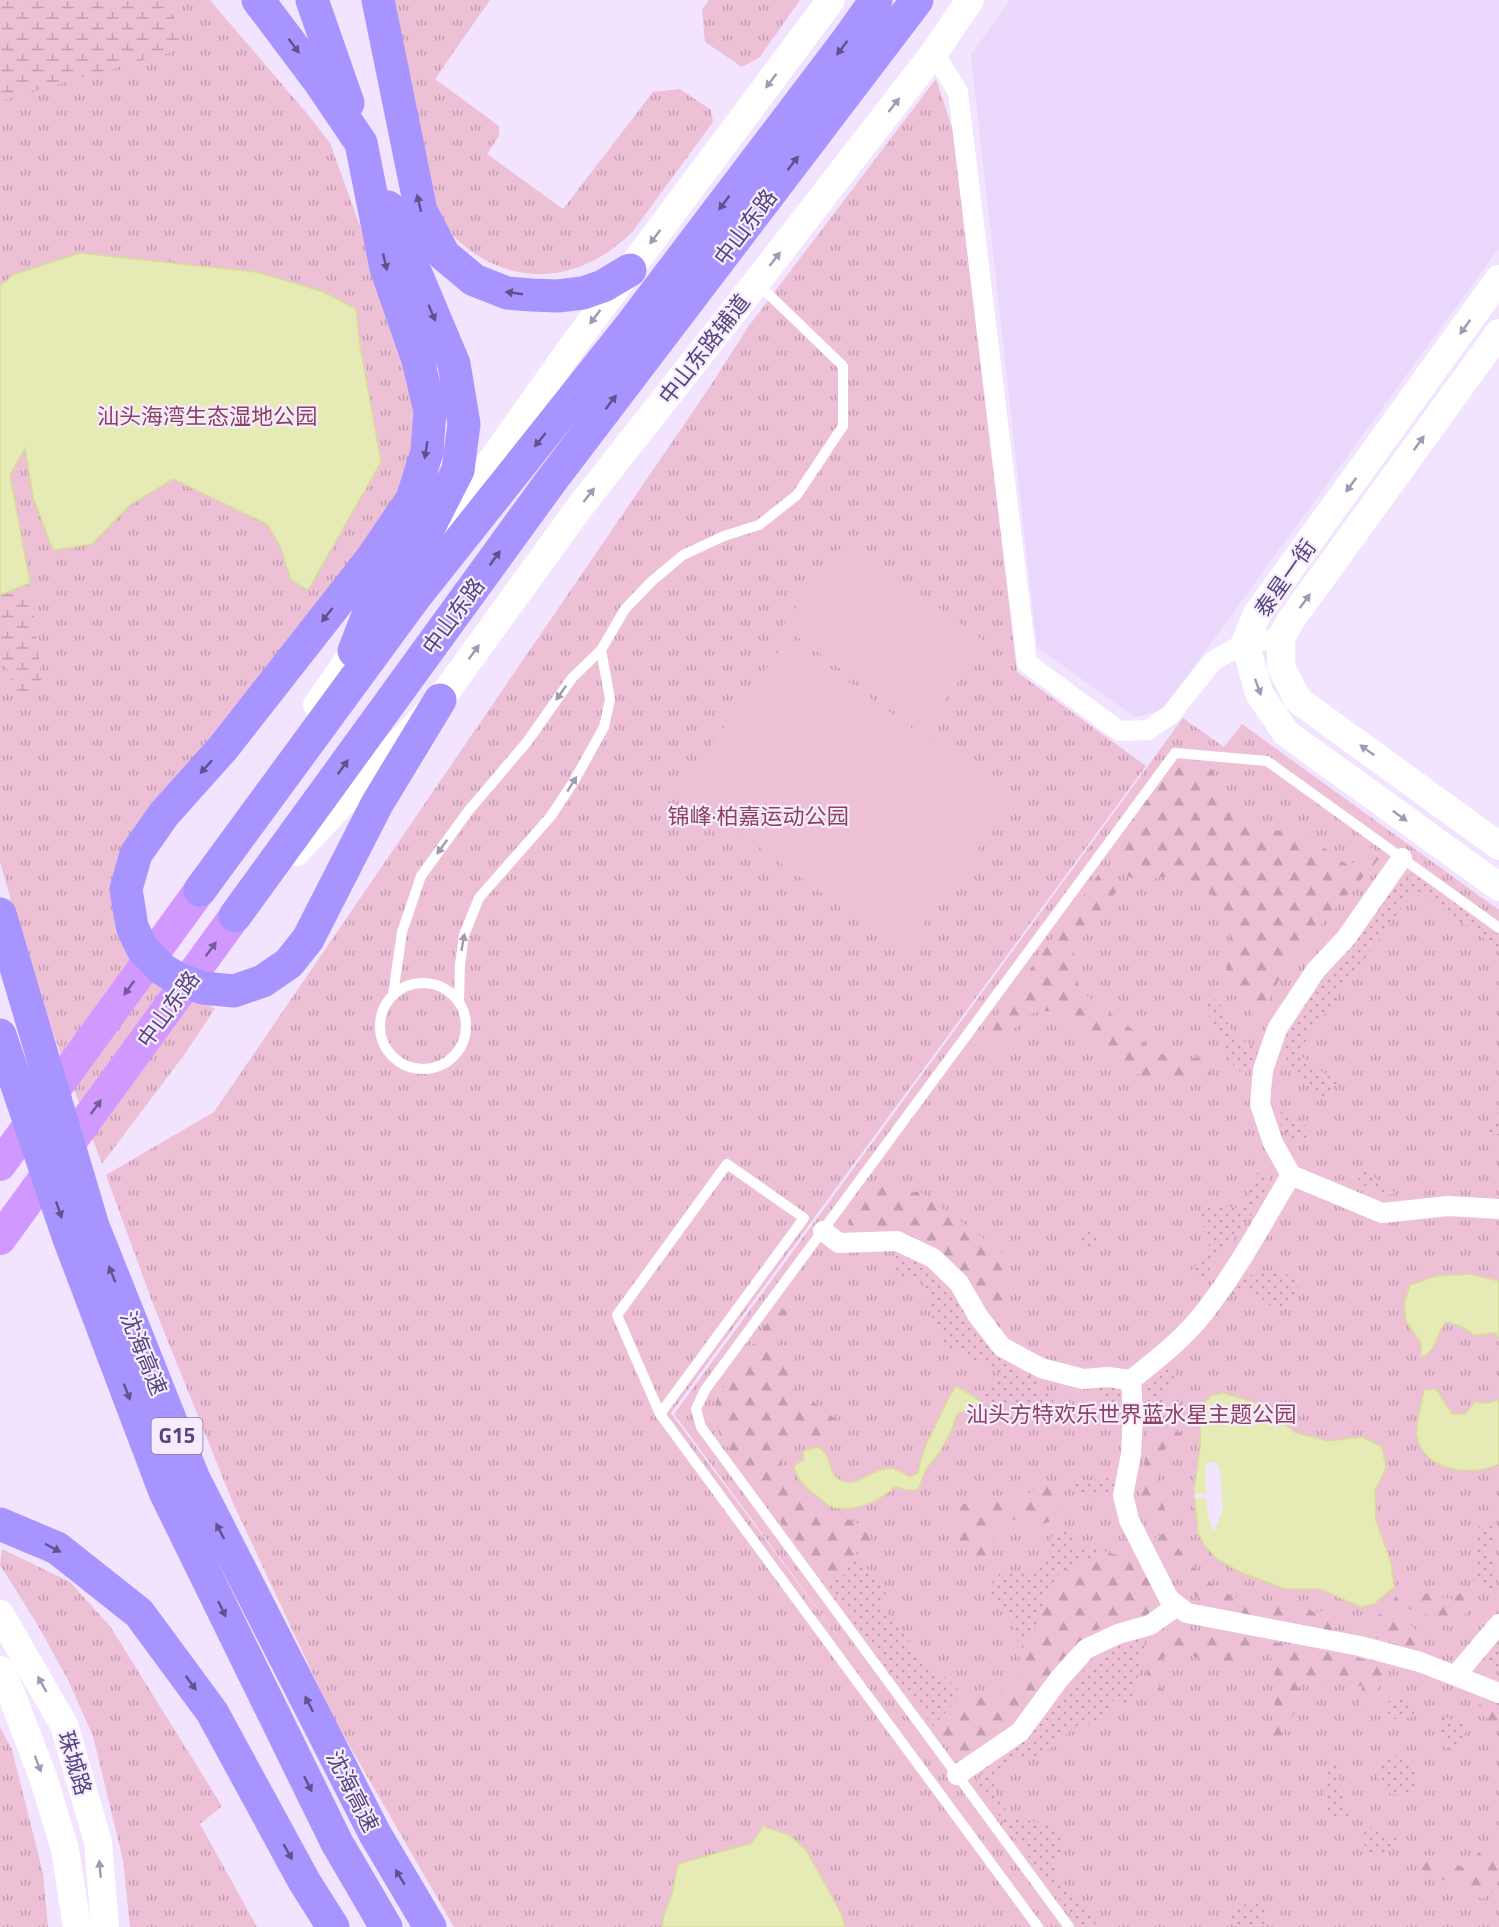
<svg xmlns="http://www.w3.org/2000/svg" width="1499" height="1927" font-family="'Titillium Web','Noto Sans SC',sans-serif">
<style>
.residential{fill:#e9d7fc}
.grass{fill:url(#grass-tufts)}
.forest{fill:url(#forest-firs)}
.wetland{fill:url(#wetland-marsh)}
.garden{fill:url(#garden-dots)}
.pitch{fill:#edc0d6}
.water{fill:#e6eab5;stroke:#d8dd9b;stroke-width:1.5}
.pier{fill:#f2e3fe}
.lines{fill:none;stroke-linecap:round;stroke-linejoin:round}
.lane{stroke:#fff;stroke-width:10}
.street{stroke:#fff;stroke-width:20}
.secondary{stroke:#fff;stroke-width:28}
.primary{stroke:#d199ff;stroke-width:32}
.highway{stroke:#a794fe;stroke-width:33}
.oneway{fill:#60528d}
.oneway2{fill:#a199b5}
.oneway3{fill:#735b9a}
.labels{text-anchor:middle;stroke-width:4.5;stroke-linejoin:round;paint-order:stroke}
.shield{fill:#f6ebff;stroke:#8578a1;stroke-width:1.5}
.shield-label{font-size:21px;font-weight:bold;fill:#544679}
.street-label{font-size:22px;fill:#544679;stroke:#f6ebff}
.park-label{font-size:22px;fill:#8d425e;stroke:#f6ebff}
</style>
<defs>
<pattern id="grass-tufts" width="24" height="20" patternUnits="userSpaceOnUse" patternTransform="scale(1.5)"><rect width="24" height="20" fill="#edc0d6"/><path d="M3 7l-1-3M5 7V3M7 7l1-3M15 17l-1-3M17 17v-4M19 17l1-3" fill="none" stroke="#c39eb2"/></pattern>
<pattern id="forest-firs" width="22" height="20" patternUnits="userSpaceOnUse" patternTransform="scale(1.5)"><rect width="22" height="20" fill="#edc0d6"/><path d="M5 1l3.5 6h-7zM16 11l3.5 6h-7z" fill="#c39eb2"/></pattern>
<pattern id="wetland-marsh" width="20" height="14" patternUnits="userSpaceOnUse" patternTransform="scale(1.5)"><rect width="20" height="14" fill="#edc0d6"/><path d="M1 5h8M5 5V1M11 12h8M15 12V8" fill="none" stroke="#c39eb2"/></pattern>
<pattern id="garden-dots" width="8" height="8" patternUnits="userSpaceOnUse" patternTransform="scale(1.5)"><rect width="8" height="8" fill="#edc0d6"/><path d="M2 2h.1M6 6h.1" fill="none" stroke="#c39eb2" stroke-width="1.8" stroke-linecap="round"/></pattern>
</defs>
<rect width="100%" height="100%" fill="#f2e3fe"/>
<path class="residential" d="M1010,0H1499V248L1162,710L1135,717L1037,647L971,55Z"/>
<path class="grass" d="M0,0H210L309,116L330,143L410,364L418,411L408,482L113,901L115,932L127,950L215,1009L184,1055L102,1164L35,985L0,862Z
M392,0H490L435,79L499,126V136L487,154L563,209L653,92L680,89L711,110L713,122L633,231C573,292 493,288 440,221Z
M709,0H800L759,58L742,67L705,42L702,10Z
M936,79L953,131L1017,672L1146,766L671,1413L870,1680L674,1414L1183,718L1224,747L1242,724L1499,910V1927H454L333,1717L233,1503L153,1304L106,1175L214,1112L711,385L748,327Z
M2,1549L70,1582L110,1626L222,1806L200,1824L257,1927H130L123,1860L93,1736L68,1680L36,1622L0,1565Z
M0,1727L12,1750L43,1873L48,1927H0Z"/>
<path class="forest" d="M1172,766L1211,769L1229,800L1262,825L1279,831L1289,822L1350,867L1369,846L1382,855C1346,899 1304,937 1275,987C1268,998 1264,1013 1259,1025L1226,970C1228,960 1232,948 1230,938C1227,902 1204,877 1167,877C1157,877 1138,882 1130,877C1119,870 1117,850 1116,839L1157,780Z
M1101,871L1117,891L1099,912L1070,958L1077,974L1079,990L1133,1030L1151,1050L1181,1061L1199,1057L1212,1060L1210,1074L1198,1079L1192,1072C1156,1093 1135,1073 1105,1053C1097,1047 1086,1042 1079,1035C1068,1025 1058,1009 1042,1011C1022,1013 1010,1035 999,1050L986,1049L985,1032Z
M891,1183L906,1194L919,1191L1010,1258L1001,1274L1008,1303L999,1330L977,1301L965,1275L939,1251L913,1235L882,1228L851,1232L848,1222C860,1198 866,1193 891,1183Z
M779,1306L788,1312L775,1331L779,1348L803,1366L790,1385L837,1420L831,1433L824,1441L811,1436L793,1435L783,1448L781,1464L784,1478L790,1492L869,1529L872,1541L856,1553L844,1575L825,1583L721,1438L713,1413L718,1395Z
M1168,1430L1181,1433L1183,1444L1172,1442L1160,1454L1158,1492L1166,1513L1165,1524L1154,1526C1150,1521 1144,1516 1142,1511C1137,1488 1145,1451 1154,1431Z
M1041,1485H1057L1056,1511L1051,1521L1032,1528L1013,1519L996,1531L989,1553L980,1559C966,1554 965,1546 954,1538L953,1524L960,1505L985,1498L1008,1499L1027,1495Z
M1168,1531C1186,1565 1211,1592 1250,1602C1255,1603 1262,1606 1268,1606C1272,1606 1277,1603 1281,1602C1294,1599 1305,1606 1315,1613L1325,1610L1342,1619L1332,1632L1304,1624L1263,1620L1228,1613L1200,1600L1169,1566L1157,1546L1155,1538Z
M1110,1553L1142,1563L1156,1594L1160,1607L1145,1617L1101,1627L1068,1652L1021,1717L985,1747L969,1753L949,1749L933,1726L958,1699L994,1696L1018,1676L1020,1652L1038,1624L1045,1594L1060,1573L1085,1559Z
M1469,1587L1477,1593C1472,1609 1464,1617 1451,1627C1435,1621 1425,1610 1408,1609L1402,1618L1423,1635V1643L1416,1650L1370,1636L1364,1623L1386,1611L1401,1589C1418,1589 1434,1597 1452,1599Z
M1169,1628L1224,1633L1356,1657L1382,1665L1391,1677L1383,1680L1367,1706L1360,1705L1362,1686L1300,1680L1297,1710L1288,1722L1279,1739H1269C1285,1718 1276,1720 1274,1699C1272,1674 1284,1649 1248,1650L1233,1669L1180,1652L1163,1657L1155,1668L1154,1679L1171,1701L1149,1702C1145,1684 1146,1659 1156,1643C1159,1637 1165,1632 1169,1628Z
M1479,1704L1492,1705L1499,1708V1725L1494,1724L1480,1713Z
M1499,1839V1876L1494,1892L1482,1899L1413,1865L1421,1854L1443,1859L1470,1870L1478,1853Z"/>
<path class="wetland" d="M0,0H164L180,27L182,49L0,101Z
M30,583L43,694L20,697L3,661L0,649V595Z"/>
<path class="garden" d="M1410,875L1419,877L1499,935V949L1415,889L1297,1053L1337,1082L1325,1099C1305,1084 1290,1071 1281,1047L1294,1020L1322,981L1381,908L1392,887Z
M1216,999C1225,1008 1223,1013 1228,1024C1234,1035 1248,1043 1258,1050L1253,1065L1244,1075L1235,1067L1224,1052L1225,1039L1207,1013V1004Z
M1288,1110L1311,1131L1302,1142L1293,1140L1278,1121L1281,1112Z
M1499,1111V1134L1487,1132Z
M1365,1171L1396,1193C1382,1198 1370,1189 1357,1181Z
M1257,1173L1269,1175L1268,1189L1250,1217L1202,1279L1192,1280V1270C1213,1245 1214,1248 1199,1218L1206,1208L1217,1205L1241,1209L1250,1198L1248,1185Z
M1077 1238a10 10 0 1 1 20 0a10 10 0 1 1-20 0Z
M894,1250C918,1260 929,1265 948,1284C955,1292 961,1303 966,1311C985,1341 1004,1370 1039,1379V1390L1055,1395L1052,1405L1046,1404L1044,1417L1033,1422L1017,1424L1015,1413L997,1415V1421L990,1423L989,1413L981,1414L975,1409L1001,1374L955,1349L946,1348L931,1314L923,1278L898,1282Z
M1266,1271L1289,1275L1298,1282L1299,1292C1289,1297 1285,1305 1275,1310C1258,1297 1256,1285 1232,1295V1287L1244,1277Z
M1168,1364L1176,1373L1165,1394L1171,1402L1164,1405L1162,1416L1155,1417L1147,1411C1144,1381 1148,1383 1168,1364Z
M1096,1381L1118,1384L1124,1393L1116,1403H1105L1104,1392L1087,1393Z
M1106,1472L1119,1482L1117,1493L1103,1498L1098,1489L1093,1496L1080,1497L1073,1481L1107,1479Z
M1489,1525L1496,1529L1490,1550L1497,1578L1496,1594L1472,1580L1477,1566L1475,1537L1479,1527Z
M1077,1526L1074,1548L1095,1547L1110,1553L1085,1559L1060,1573L1045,1594L1038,1624L1020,1652C1014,1621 1010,1614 989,1591L1000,1573L1025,1572L1045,1566L1052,1535Z
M856,1553L887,1595L879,1601L939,1682L945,1677L960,1692L958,1699L933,1726L889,1672L825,1583L844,1575Z
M1140,1633L1146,1637L1133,1700L1124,1708V1699L1112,1701L1110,1714L1102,1724L1078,1725L1039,1757L1014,1756L993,1774L995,1794L1011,1818L1050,1824L1065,1843C1049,1877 1055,1880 1080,1905L1084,1906L1098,1927H1079L977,1785L983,1768L996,1757L1029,1738L1066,1690L1084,1670L1109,1651Z
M1499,1644V1672L1487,1666L1485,1658Z
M1393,1698H1409L1417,1707L1411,1718L1394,1719L1384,1708Z
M1443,1717L1456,1721L1469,1727L1453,1752L1446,1747L1438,1727Z
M1378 1775a20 20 0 1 1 40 0a20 20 0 1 1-40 0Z
M1333,1765H1340C1337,1784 1342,1799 1352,1814L1346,1819L1330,1815C1323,1797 1320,1781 1333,1765Z
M1365,1825L1398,1838L1391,1847L1379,1856L1369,1854L1363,1842Z
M1258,1904L1266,1911V1921L1261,1927H1237L1230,1914L1236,1905Z"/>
<path class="pitch" d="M846,540L987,643L923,730L783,626Z
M789,638L1012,802L903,952L679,789Z"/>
<path class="water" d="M80,253L257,272L324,292L356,309L360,345L381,462L308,590L291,580L280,546L267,524L173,479L130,505L92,544L53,550L33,497L25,448L10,475L30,583L0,595V286L15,274Z
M1470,1274L1499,1281V1338L1495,1333L1474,1335L1461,1326L1446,1322C1435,1334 1438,1351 1421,1357V1343L1406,1321L1404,1304L1410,1285L1436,1276Z
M956,1386L982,1402C974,1410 966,1409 957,1414L951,1432L938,1455L926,1469L918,1490H906L895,1487C878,1502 853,1514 830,1506C825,1504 820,1498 815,1495C804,1486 797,1479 794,1466L804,1459L803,1451L818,1447C833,1455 827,1471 837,1478C855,1492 873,1467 889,1468C896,1468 903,1473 910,1477L918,1473C921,1451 931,1435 940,1416C945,1405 949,1396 956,1386Z
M1436,1389L1452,1414H1465L1475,1402L1489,1403L1499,1400V1464C1473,1477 1423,1472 1417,1436C1415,1422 1422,1404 1424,1390Z
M1223,1393L1260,1404L1296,1433L1328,1441L1362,1437L1382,1447L1386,1468L1375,1491L1376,1521L1391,1563L1394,1587L1374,1604L1361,1607L1320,1589H1286L1242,1573L1217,1559L1204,1545L1198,1533L1194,1490L1200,1448L1201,1409L1210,1396Z
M763,1826L789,1835L806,1850L842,1915L845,1927H662L664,1915L672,1894L678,1864L752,1843Z"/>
<path class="pier" d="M1216,1462L1220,1470L1223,1510L1214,1532L1209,1520L1206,1498H1195L1194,1494L1206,1493V1465L1208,1463Z"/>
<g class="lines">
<path class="lane" d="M380 1026a43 43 0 1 1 86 0a43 43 0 1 1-86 0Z
M393,994L402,932L421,876L469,810L527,742L572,678L601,650L625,609L652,581L683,555L724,536L759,525L797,495L843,426V366L757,283
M459,1000L460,965L464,935L479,898L551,816L574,781L604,727L610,699L601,650
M660,1414L804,1218L727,1164L617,1315L660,1414L1038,1927
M1069,1927L701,1427L696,1409L705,1390L1175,753L1267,761L1499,928"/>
<path class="street" d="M934,53L958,92L1027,663L1119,731L1148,730L1170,715L1213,661L1245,643L1281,638
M1402,858L1346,938L1316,970L1277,1029L1263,1070L1260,1104L1273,1143L1291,1175L1382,1213L1448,1206L1499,1209
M1291,1175C1263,1222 1237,1271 1202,1315C1182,1340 1156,1360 1131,1380L1133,1414L1131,1454L1123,1496L1126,1507L1129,1520L1169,1599L1187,1613L1360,1646L1420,1662L1499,1693
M823,1231L839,1243L897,1241L933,1258L959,1283L978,1316L1002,1347L1041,1368L1083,1379L1108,1377L1131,1380
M1456,1675L1499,1624
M957,1775L1020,1732L1059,1679L1086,1649L1118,1634L1150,1625L1177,1606"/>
<path class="secondary" d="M1499,279L1257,614L1245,643L1259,693L1286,733L1499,887
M1499,333L1291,620L1281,638V667L1298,700L1499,846
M429,549L572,347L831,0
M317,705L368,632
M296,852L440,700L579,508L756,283L934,53L970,0
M0,1614L64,1725L98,1842L105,1927
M0,1670L9,1688L44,1780L65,1849L77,1927"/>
<path class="primary" d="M0,1165L200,890
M0,1239L235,916"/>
<path class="highway" d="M258,0L319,81L361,143L386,268L418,360L430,411L427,452L412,499L372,558L223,748L164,814L136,854L126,889L132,927L142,948L162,969L178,979L203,988L234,991L263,981L289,963L308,939L377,804L440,700
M312,0L348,103
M378,0L421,211L444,255L474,280L507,293L531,295L558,296L583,293L603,286L630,270
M354,651L372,605L426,533L458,470L464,424L454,364L388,207
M200,890L415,597L632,324L846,42L876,0
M0,914L93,1226L194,1479L375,1834L430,1927
M235,916L551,481L917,0
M0,1035L68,1236L165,1492L337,1843L386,1927
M0,1524L57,1548L139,1613L212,1712L304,1881L333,1927"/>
</g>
<defs><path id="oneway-solid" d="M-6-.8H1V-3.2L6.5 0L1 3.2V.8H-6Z" transform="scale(1.5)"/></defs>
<g class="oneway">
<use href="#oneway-solid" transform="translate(294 46) rotate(54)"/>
<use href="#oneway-solid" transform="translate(842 48) rotate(127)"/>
<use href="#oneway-solid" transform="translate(793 163) rotate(-53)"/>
<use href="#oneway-solid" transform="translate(419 203) rotate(-103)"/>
<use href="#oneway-solid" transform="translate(724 203) rotate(127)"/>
<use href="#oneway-solid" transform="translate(385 262) rotate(77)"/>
<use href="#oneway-solid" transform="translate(514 293) rotate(-172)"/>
<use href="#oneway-solid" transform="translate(432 313) rotate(67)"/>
<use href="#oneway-solid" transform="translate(611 402) rotate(-53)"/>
<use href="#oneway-solid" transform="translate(540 440) rotate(129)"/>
<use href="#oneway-solid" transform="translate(426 450) rotate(99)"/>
<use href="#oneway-solid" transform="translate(495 558) rotate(-54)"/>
<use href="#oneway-solid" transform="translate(327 615) rotate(128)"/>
<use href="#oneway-solid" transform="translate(206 767) rotate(132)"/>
<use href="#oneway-solid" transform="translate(343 767) rotate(-54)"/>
<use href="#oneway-solid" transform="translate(59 1210) rotate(71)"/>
<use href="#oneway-solid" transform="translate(112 1274) rotate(-112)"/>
<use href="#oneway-solid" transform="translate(127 1392) rotate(69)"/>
<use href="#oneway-solid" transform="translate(220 1531) rotate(-117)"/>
<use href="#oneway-solid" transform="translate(53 1548) rotate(28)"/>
<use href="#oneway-solid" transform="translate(222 1609) rotate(64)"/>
<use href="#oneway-solid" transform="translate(191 1683) rotate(54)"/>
<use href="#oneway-solid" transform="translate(309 1704) rotate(-117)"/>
<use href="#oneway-solid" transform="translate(308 1784) rotate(64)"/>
<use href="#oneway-solid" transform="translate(288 1852) rotate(61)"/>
<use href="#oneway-solid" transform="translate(400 1877) rotate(-121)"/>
</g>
<g class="oneway2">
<use href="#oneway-solid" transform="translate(771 81) rotate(127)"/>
<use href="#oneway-solid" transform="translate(894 105) rotate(-52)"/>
<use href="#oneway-solid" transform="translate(655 237) rotate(127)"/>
<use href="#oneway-solid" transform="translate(775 259) rotate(-52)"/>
<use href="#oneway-solid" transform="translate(595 317) rotate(127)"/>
<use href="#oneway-solid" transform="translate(1465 327) rotate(126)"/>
<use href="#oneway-solid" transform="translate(1419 443) rotate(-54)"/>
<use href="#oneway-solid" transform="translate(1351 485) rotate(126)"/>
<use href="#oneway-solid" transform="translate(589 495) rotate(-52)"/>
<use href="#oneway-solid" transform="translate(1305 601) rotate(-54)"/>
<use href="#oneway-solid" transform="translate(474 652) rotate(-54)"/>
<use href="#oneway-solid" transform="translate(1258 687) rotate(70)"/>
<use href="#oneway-solid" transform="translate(561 693) rotate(125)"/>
<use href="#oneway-solid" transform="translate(1367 750) rotate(-144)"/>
<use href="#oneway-solid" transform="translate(572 784) rotate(-58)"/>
<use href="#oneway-solid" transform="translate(1400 816) rotate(36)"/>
<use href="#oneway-solid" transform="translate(442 847) rotate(126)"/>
<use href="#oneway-solid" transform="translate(463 942) rotate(-80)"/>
<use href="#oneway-solid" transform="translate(42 1684) rotate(-119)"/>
<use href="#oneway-solid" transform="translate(38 1764) rotate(69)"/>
<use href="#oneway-solid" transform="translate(100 1869) rotate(-95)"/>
</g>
<g class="oneway3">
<use href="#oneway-solid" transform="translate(211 949) rotate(-54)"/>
<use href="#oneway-solid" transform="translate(129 988) rotate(126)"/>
<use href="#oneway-solid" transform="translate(96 1107) rotate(-54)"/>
</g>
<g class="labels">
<rect class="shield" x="151.5" y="1418" width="51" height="36" rx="4.5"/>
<g class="shield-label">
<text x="177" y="1443">G15</text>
</g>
<g class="street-label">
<text transform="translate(745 227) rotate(-53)" y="8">中山东路</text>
<text transform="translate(704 349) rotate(-52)" y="8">中山东路辅道</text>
<text transform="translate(1285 578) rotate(-55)" y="8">泰星一街</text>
<text transform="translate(453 616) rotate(-54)" y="8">中山东路</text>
<text transform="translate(168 1009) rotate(-54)" y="8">中山东路</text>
<text transform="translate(144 1353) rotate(68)" y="8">沈海高速</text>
<text transform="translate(75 1763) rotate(73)" y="8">珠城路</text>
<text transform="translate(353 1791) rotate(63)" y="8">沈海高速</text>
</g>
<g class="park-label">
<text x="207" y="424">汕头海湾生态湿地公园</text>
<text x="758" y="824">锦峰·柏嘉运动公园</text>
<text x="1131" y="1422">汕头方特欢乐世界蓝水星主题公园</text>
</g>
</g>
</svg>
